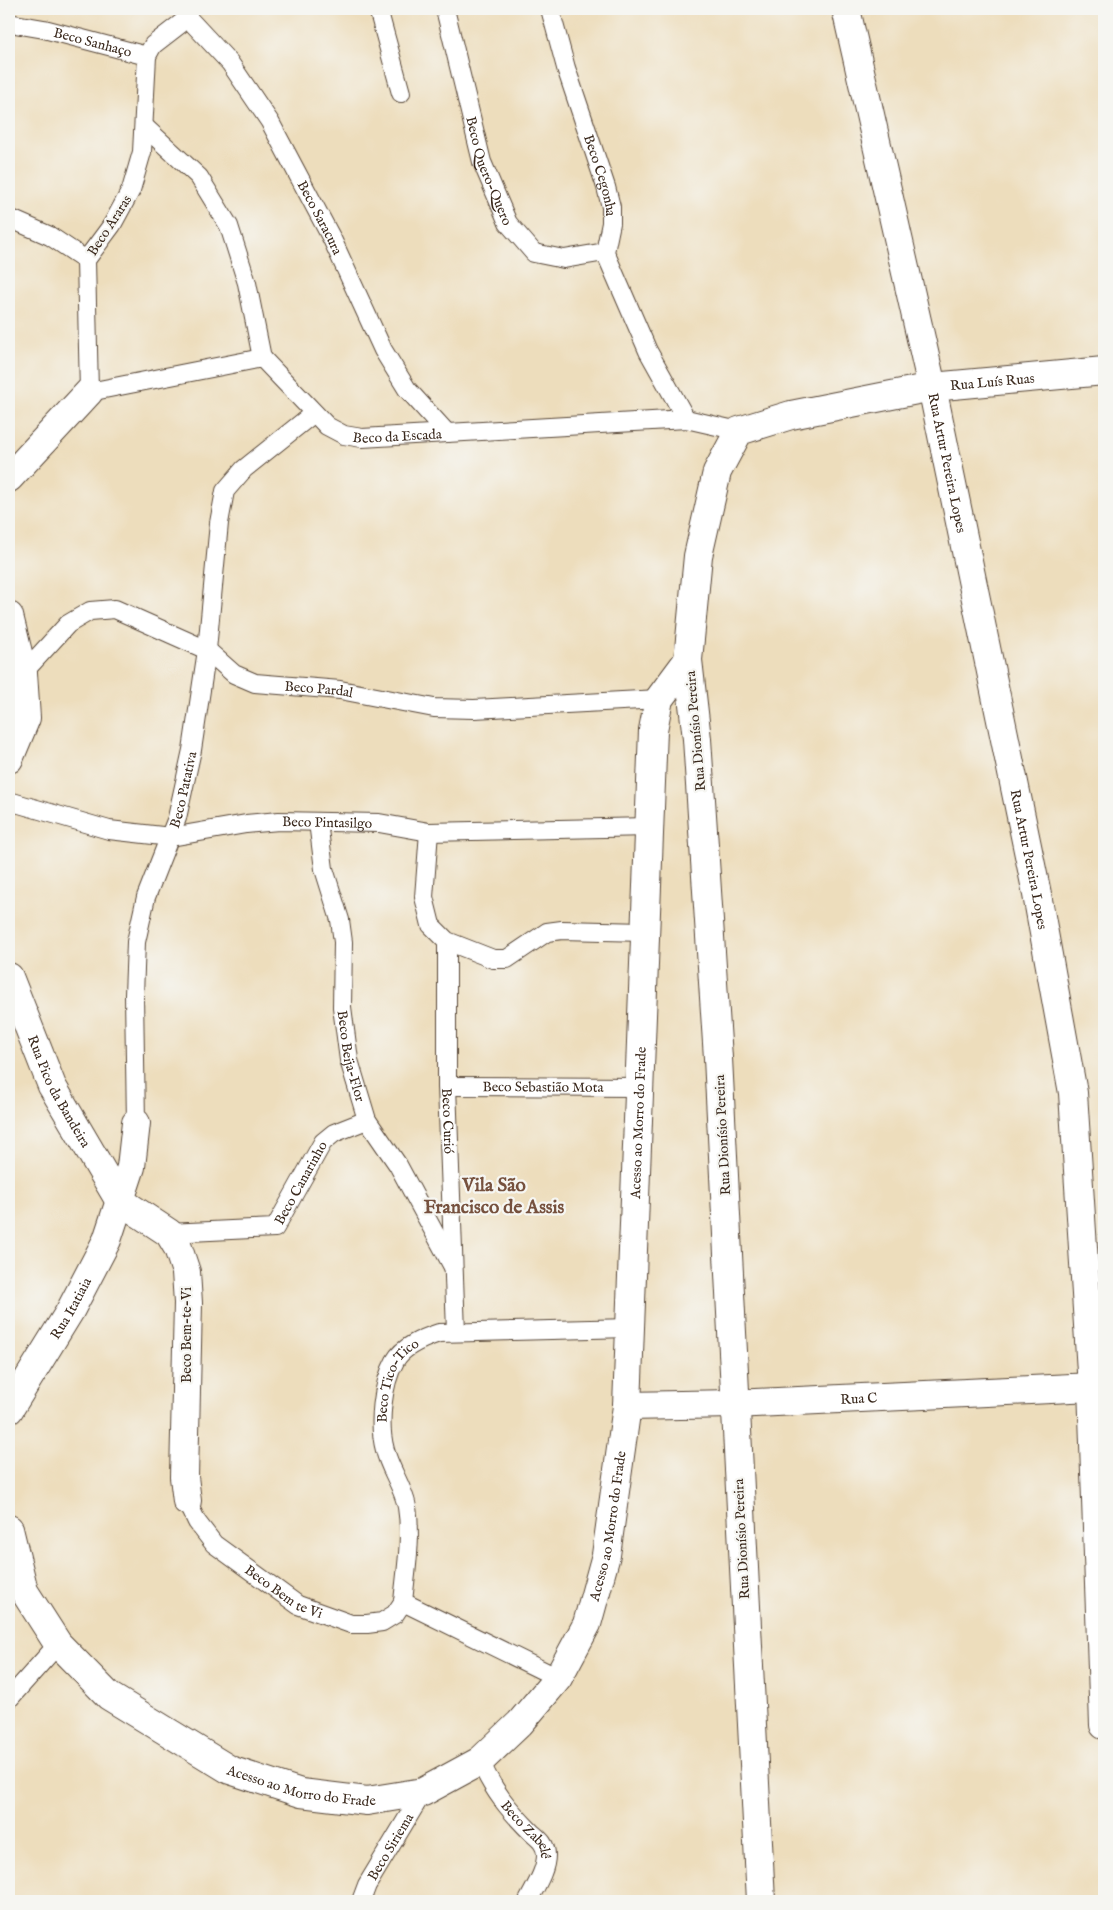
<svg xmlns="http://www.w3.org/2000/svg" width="1113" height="1910" font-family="'IM FELL English',serif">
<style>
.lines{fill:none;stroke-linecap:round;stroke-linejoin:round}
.service-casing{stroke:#564536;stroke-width:20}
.minor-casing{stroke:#564536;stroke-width:30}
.service{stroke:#fff;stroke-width:18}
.minor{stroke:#fff;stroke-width:28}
.labels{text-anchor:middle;stroke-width:4.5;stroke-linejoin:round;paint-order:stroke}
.street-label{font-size:14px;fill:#3b2a1e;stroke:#f6f6f2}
.district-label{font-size:19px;font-weight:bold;fill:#76513e;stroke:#f6f6f2}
</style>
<rect width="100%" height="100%" fill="#f6f6f2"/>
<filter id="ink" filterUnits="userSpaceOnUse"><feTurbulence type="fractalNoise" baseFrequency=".02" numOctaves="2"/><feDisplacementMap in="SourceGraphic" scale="10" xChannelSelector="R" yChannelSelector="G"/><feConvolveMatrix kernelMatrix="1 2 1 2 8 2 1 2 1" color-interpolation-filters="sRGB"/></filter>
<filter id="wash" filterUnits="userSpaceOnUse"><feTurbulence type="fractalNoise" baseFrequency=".0096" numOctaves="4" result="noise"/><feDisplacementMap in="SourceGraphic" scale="20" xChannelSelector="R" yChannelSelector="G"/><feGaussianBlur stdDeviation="1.12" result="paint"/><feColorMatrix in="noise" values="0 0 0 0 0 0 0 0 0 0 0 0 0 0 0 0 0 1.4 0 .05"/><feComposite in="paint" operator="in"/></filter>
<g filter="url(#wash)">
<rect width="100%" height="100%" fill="#edddbc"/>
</g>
<g filter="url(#ink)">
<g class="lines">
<defs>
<g id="service">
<path id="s1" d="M183,9L188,18L230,63L270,122L332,239L383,350L407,389L447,433"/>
<path d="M378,9L401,93"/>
<path id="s2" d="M445,9L482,162L508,223L534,253L564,259L605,252"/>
<path id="s3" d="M550,9L566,68L606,187L611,207V223L605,252L648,351L686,419"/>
<path id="s4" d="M188,18L153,45L147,56L142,152L131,190L112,225L86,260L89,392L262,358L327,426L344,435L362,438L686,419L739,431"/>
<path id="s5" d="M9,23L44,29L147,56"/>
<path d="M145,127L199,177L229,226L247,283L262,358"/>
<path d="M9,218L50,236L86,260"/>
<path id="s6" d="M23,673L68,624L90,611L115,609L207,650L234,674L255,683L340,690L434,708L474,709L659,699"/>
<path id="s7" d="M9,801L109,830L171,837L246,824L279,821L379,823L429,832L649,827"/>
<path id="s8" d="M318,822L324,869L340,920L343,942L342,1007L349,1060L367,1120L398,1165L453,1267"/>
<path d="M429,832L424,897L431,925L447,941L493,959H507L547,932L562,930L645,932"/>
<path id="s9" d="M447,941V1086L456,1332"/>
<path id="s10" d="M447,1086L639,1087"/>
<path id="s11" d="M136,1123L134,995L136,942L146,897L177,818L192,750L207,650L219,523L225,491L244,469L314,413"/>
<path id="s12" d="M169,1233L275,1228L323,1142L334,1133L367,1120"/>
<path id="s13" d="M187,1501L197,1522L214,1544L298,1605L351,1624H367L382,1622L395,1614L403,1602"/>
<path id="s14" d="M403,1602C406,1571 412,1537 407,1507C403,1486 390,1470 385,1450C378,1425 382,1384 395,1361C403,1346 424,1338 439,1333L630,1328"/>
<path d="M403,1602L558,1678"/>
<path d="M9,1699L58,1644"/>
<path id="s15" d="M480,1761C494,1792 508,1809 532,1833C539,1839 546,1844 546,1855C546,1871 535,1887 528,1901"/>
<path id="s16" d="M361,1901L367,1885L423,1792"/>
</g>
<g id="minor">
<path id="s17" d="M846,9L932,387L1036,889L1073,1093L1092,1387L1104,1725"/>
<path d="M9,478L89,392"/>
<path d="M9,616L23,673L26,718L9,759"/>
<path id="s18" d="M9,977L52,1086L119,1200L169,1233L178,1248L186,1272L188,1303L184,1477L187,1501"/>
<path id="s19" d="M627,1406L734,1404L1092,1387"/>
<path id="s20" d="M9,1410L70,1311L107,1240L131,1167L136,1123"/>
<path id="s21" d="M9,1529L24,1591L58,1644L109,1696L230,1770L301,1793L367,1801L423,1792L480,1761L520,1723L558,1678L587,1624L606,1555L627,1406L653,730L659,699L688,660"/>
<path id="s22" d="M761,1901L718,1058L697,739L688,660L698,556L717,472L739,431L791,415L932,387L1104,371"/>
</g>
</defs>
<use href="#service" class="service-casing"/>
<use href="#minor" class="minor-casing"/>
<use href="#service" class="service"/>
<use href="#minor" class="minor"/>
</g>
</g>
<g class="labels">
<g class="street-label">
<text dy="5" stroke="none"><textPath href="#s5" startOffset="86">Beco Sanhaço</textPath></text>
<text dy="5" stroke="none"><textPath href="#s2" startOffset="168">Beco Quero-Quero</textPath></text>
<text dy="5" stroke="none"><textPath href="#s3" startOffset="174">Beco Cegonha</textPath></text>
<text dy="5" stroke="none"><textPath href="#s1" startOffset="251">Beco Saracura</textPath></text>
<text transform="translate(109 225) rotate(-57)" y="5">Beco Araras</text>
<text dy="5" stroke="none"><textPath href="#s22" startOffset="1739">Rua Luís Ruas</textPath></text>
<text dy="5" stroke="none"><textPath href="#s4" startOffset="751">Beco da Escada</textPath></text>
<text dy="5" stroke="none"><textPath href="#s17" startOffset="465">Rua Artur Pereira Lopes</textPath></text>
<text dy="5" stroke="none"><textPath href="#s6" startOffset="341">Beco Pardal</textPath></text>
<text transform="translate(695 731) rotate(-95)" y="5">Rua Dionísio Pereira</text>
<text dy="5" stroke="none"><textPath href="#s11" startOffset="341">Beco Patativa</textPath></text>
<text dy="5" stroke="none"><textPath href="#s7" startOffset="324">Beco Pintasilgo</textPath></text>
<text dy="5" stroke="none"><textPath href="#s17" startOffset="870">Rua Artur Pereira Lopes</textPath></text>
<text dy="5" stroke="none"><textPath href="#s8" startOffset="238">Beco Beija-Flor</textPath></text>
<text dy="5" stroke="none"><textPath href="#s10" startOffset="96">Beco Sebastião Mota</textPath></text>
<text dy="5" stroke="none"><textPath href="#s18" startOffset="125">Rua Pico da Bandeira</textPath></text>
<text dy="5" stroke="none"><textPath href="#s9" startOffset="180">Beco Curió</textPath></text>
<text dy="5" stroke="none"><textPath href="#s21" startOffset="1285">Acesso ao Morro do Frade</textPath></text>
<text transform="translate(722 1135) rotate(-93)" y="5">Rua Dionísio Pereira</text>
<text dy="5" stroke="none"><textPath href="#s12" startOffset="158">Beco Canarinho</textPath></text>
<text dy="5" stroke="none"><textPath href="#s20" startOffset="119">Rua Itatiaia</textPath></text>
<text transform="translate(186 1335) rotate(-90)" y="5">Beco Bem-te-Vi</text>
<text dy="5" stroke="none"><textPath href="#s14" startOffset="231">Beco Tico-Tico</textPath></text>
<text dy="5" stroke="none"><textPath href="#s19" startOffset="232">Rua C</textPath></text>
<text dy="5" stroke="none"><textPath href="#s21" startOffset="880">Acesso ao Morro do Frade</textPath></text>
<text transform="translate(741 1539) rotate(-93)" y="5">Rua Dionísio Pereira</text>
<text dy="5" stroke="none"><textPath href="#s13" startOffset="136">Beco Bem te Vi</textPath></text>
<text dy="5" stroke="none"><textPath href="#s21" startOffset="415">Acesso ao Morro do Frade</textPath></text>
<text dy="5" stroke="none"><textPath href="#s15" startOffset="84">Beco Zabelê</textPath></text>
<text dy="5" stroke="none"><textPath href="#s16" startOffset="62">Beco Siriema</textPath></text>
</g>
<g class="district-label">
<text x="494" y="1191">Vila São<tspan x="494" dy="22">Francisco de Assis</tspan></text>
</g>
</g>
<rect width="1113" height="1910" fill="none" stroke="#f6f6f2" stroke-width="30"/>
</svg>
